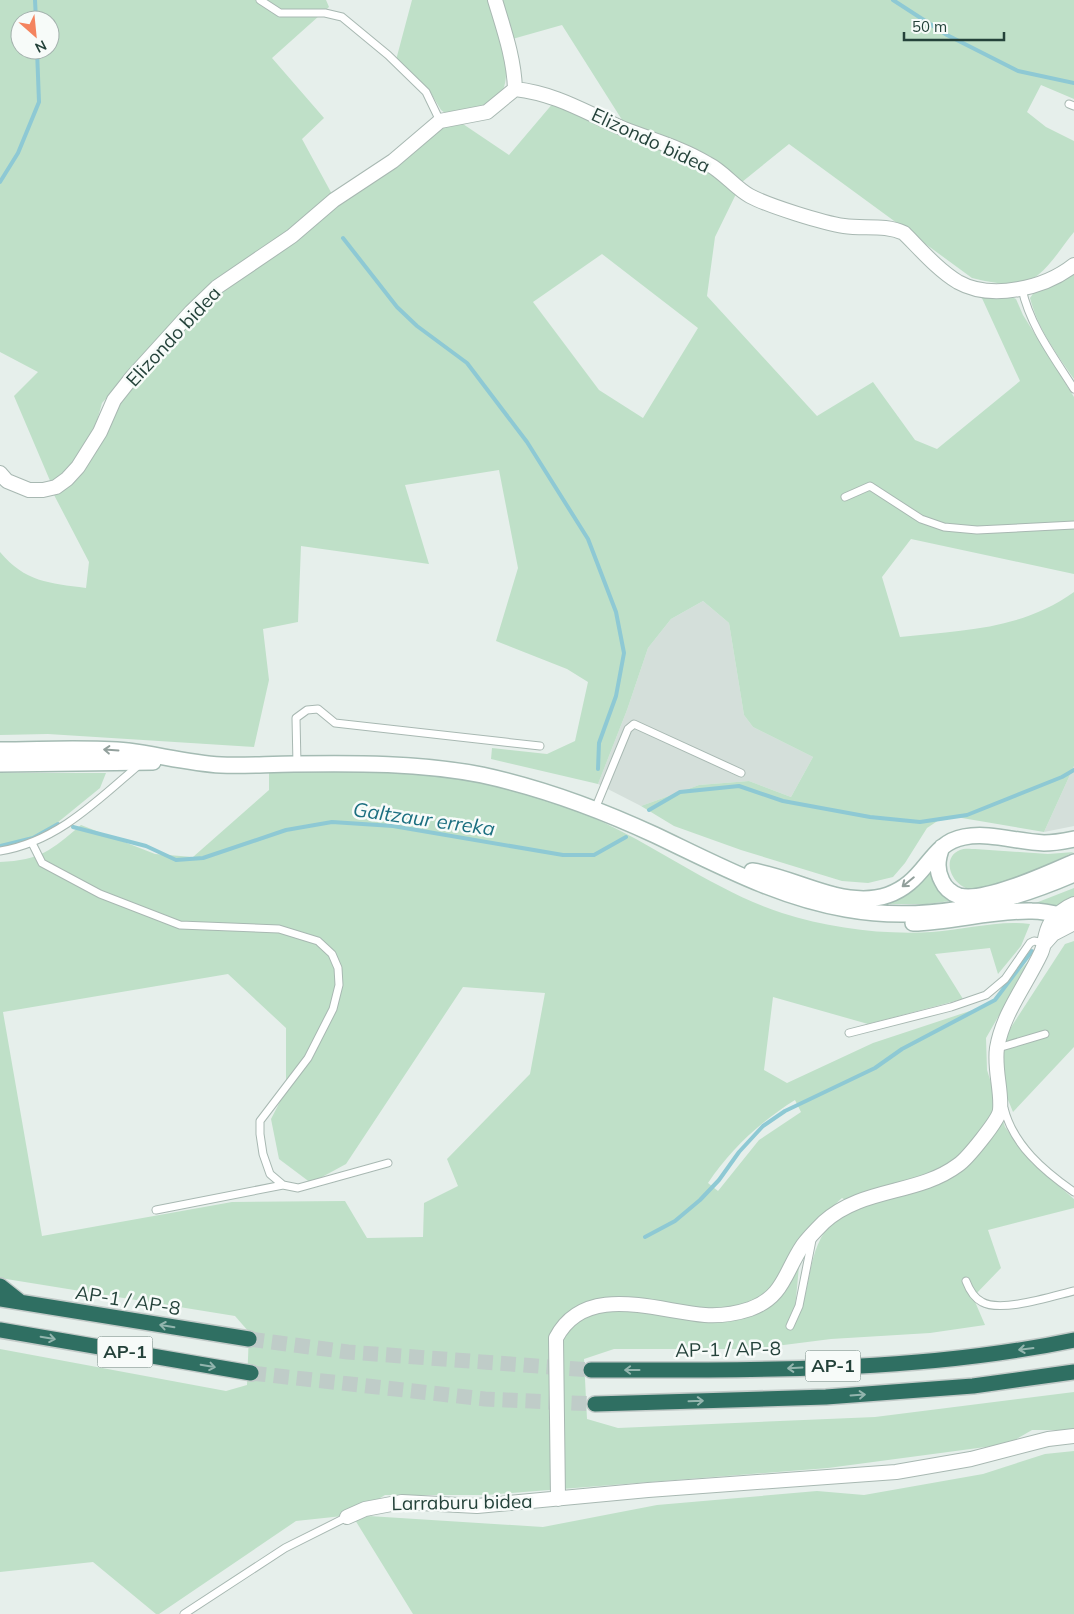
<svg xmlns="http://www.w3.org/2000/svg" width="1074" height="1614" font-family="Mulish,sans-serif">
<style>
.built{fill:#d4dfda}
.green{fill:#bfe0c8;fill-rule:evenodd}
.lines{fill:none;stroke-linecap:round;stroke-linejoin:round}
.stream{stroke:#8ec9d4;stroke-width:4}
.highway-tunnel{stroke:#bfccc8;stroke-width:15;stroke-dasharray:15 8;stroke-linecap:butt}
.lane-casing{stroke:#a8b8b2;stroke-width:9}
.street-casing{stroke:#a8b8b2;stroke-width:16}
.secondary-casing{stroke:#a4bbb3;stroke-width:18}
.highway-casing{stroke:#c2cac8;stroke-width:18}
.lane{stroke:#fff;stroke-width:7}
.street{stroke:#fff;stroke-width:14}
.secondary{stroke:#fff;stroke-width:15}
.highway{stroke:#2f6f62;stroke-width:15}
.oneway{stroke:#92a09c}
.oneway2{stroke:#93b5ae}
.labels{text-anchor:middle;stroke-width:5;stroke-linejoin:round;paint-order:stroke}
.shield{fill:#f7fbf9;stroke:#637a73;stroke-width:1}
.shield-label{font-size:18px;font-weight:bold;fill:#24423a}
.street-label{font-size:19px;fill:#24423a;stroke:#f7fbf9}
.water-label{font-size:20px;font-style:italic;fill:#1c6f80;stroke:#f7fbf9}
</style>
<rect width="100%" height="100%" fill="#e6efeb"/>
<path class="built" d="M703,601L729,623L744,715L753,727L813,757L791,797L749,781L699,785L641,806L598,784L627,710L648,648L671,619Z
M1074,766V826L1044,832Z"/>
<path class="green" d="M0,0H326L329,7L272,58L324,118L302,139L333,196L188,309L102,403L95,428L70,471L51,483L14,396L38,372L0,352ZM20,20H50V50H20Z
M412,0H1074V99L1041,85L1027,112L1046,127L1074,141V232C1063,245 1052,264 1038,275C1020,289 992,283 972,278L789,144L742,182L624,123L562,25L502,42C514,99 500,104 448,115L441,110L429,90L396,60Z
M554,102L689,158L737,192L715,237L707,296L817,416L873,382L915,440L937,449L1020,381L981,296H1010L1016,299L1023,315L1074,397V574L911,539L882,577L900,637C963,630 1021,630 1074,592V766L1044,832L956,817L939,820L927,828L905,863L893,877L868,883L842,881L741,850L674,826L641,806L699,785L749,781L791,797L813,757L753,727L744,715L729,623L703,601L671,619L648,648L627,710L598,784L491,759L492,748L547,754L575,741L588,682L567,669L496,641L518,568L499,470L405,485L429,564L301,546L298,622L263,629L269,680L254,747L48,734L0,735V552C25,582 49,583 86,588L89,562L53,493L123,396L213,296L441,125L460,122L509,155ZM602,254L698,328L643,418L599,390L533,302Z
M1074,269V379C1056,353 1038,329 1030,298L1035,291Z
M269,770C348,772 430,768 507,787C536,794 566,807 594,818C657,846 717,892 782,913C829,928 882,935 932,932C965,930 997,920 1030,924L1021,946L998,974L990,948L935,954L963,999L868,1024L773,997L764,1070L787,1083L873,1043L988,1005L1033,956L986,1038L987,1070L1005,1127L1032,1163L1074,1199V1208L988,1230L1001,1268L973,1297L985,1325L930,1333L831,1339L753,1349H614L584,1359L587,1419L618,1428L875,1417L1074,1392V1430H1032L1008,1444L828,1468L486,1495H385L353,1515L543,1527L657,1505L817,1491L864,1495L983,1474L1045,1454L1074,1451V1614H413L352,1515L296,1521L159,1614H156L93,1562L0,1572V1349L226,1391L247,1385L249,1332L235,1316L0,1278V862C41,860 50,851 81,825L155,854L193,857L269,790ZM228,974L286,1028V1090L271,1119L279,1159L311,1183L346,1164L463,987L545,993L530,1074L447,1159L458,1186L424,1203L423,1237L367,1238L345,1201L232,1202L42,1236L3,1012ZM795,1100L801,1112L759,1140L718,1191L708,1183C731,1149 760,1122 795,1100ZM842,1198L858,1207C850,1211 840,1215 834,1221C809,1244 811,1281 801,1311L795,1309L802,1234Z
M0,773H106L100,788L57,823L33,837L0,845Z
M975,849L1048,854L1074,852C1052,862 992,893 970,889C952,886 940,858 960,850C964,848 971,849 975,849Z
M930,872L937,889L950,901L927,904H890L889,900Z
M1074,888V898L1057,908L1033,904Z
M1074,941V1047L1013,1112L1004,1090L1001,1065L1004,1038L1065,944Z"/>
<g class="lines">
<path class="stream" d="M35,0L36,20
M893,0L947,35L1018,71L1074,83
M0,182L18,153L39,102L37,50
M343,238L397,307L417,326L467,363L527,442L588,539L616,612L624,653L616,696L599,743L598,769
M649,810L680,792L739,786L783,801L870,817L920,822L967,815L1062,777L1074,770
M73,827L146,846L176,860L203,858L286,830L332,822L393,826L563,855H594L626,837
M0,846L33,838L58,824
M645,1237L675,1221L700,1200L719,1180L739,1152L763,1126L785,1111L875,1068L902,1049L995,1000L1032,951"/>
<path class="highway-tunnel" d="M249,1339L348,1352L591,1370
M251,1373L485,1399L595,1404"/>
<defs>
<path id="lane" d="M260,0L280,13H325L342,17L388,55L426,92L440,121
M1069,104L1074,106
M1022,289C1030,326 1054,357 1074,389
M845,497L870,486L921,519L944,527L977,530L1074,525
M297,764L296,718L307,710L318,709L335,723L540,746
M595,809L628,729L634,724L741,773
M32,843L42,863L100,894L180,925L279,929L318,941L332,954L338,968L339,985L333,1009L308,1058L260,1121V1134L263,1154L270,1174L283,1185L298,1188L388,1163
M0,851C57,842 98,800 140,764
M849,1033L951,1007L986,995L1005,979L1030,943L1034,941L1045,943
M998,1048L1045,1034
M1004,1108C1013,1145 1044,1171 1074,1192
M156,1210L283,1185
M966,1281C969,1289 974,1298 982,1302C1001,1313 1053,1296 1074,1291
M790,1326L799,1306L812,1240
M184,1614L285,1548L347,1517"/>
<path id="street" d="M495,0C504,30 514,58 515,89
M0,473L7,481L29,490H43L56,487L67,479L78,467L100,432L114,400L133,376L191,312L217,287L292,236L334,200L393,161L440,121L487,112L515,89C558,94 586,113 624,129C652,140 682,148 708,164C724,172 735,188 750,196C769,206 823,223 844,226C864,229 885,224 904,233C920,249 938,270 958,282C992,301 1045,288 1074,265
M1045,943L1053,934L1074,923
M558,1499L556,1338C585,1282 656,1311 705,1315C721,1316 735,1314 750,1309C784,1297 785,1271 803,1245C809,1237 817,1229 824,1222C863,1187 918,1195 958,1165C967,1159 999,1120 1000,1110C1002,1091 994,1069 997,1048C1003,1013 1026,985 1041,953C1045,944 1045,932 1050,924C1056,915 1064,908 1074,904
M347,1517L365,1509L402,1502L477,1506L648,1490L896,1472L971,1459L1048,1439L1074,1436"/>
<path id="secondary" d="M0,750C42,750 86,747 128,751C159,755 189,763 221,765C245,766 270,764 294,764C356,763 420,763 482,775C542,788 599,809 655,835C716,864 779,898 846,909C924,923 1003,905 1074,874
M0,764L153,762
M942,847C937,859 936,870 942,881C945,888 951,893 959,896C984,903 1049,873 1074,862
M752,871C802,878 862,922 909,883C929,867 936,842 964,837C990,832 1017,842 1044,843C1054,843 1064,841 1074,839
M913,923C953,922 992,910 1032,911C1046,911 1060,915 1074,918"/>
<path id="highway" d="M0,1286L19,1301
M0,1299L249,1339
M0,1330L251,1373
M591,1370C751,1370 916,1373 1074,1340
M595,1404L826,1397L973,1386L1074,1372"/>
</defs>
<use href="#lane" class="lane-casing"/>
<use href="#street" class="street-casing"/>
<use href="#secondary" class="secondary-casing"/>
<use href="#highway" class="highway-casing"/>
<use href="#lane" class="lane"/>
<use href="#street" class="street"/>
<use href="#secondary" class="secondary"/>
<use href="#highway" class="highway"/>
</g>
<defs><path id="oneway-shaft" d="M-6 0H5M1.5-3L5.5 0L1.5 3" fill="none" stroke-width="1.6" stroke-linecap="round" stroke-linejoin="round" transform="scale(1.25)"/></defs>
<g class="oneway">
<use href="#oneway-shaft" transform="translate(111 750) rotate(-176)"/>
<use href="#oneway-shaft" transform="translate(908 882) rotate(141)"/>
</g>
<g class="oneway2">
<use href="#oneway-shaft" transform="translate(167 1326) rotate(-171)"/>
<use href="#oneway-shaft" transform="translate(48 1338) rotate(10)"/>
<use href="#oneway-shaft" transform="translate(1026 1349) rotate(173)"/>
<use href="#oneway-shaft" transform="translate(208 1366) rotate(10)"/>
<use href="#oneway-shaft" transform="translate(795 1368) rotate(177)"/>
<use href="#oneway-shaft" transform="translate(632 1370) rotate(180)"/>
<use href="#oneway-shaft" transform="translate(858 1395) rotate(-4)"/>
<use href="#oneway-shaft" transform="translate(696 1401) rotate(-2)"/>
</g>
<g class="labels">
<g class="shield">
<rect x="97.5" y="1336.5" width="55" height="31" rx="4"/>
<rect x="805.5" y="1350.5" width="55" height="31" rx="4"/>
</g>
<g class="shield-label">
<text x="125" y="1358">AP-1</text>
<text x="833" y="1372">AP-1</text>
</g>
<g class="street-label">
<text transform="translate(651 140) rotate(25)" y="7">Elizondo bidea</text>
<text transform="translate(173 336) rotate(-47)" y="7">Elizondo bidea</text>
<text transform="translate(128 1300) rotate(9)" y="7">AP-1 / AP-8</text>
<text transform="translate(728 1349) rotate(-1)" y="7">AP-1 / AP-8</text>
<text transform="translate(462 1502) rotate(-1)" y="7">Larraburu bidea</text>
</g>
<g class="water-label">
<text transform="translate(424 819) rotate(8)" y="7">Galtzaur erreka</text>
</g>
</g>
<g transform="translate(35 35) rotate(153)"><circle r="24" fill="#f7fbf9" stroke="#a3b1ad"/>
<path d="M0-4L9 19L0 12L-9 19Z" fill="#f4845f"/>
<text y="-8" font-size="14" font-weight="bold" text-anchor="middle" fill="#24423a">N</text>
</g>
<path d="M904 32v8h100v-8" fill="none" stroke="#24423a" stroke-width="2.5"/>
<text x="912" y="32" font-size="15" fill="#24423a" stroke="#f7fbf9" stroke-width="4" paint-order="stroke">50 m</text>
</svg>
